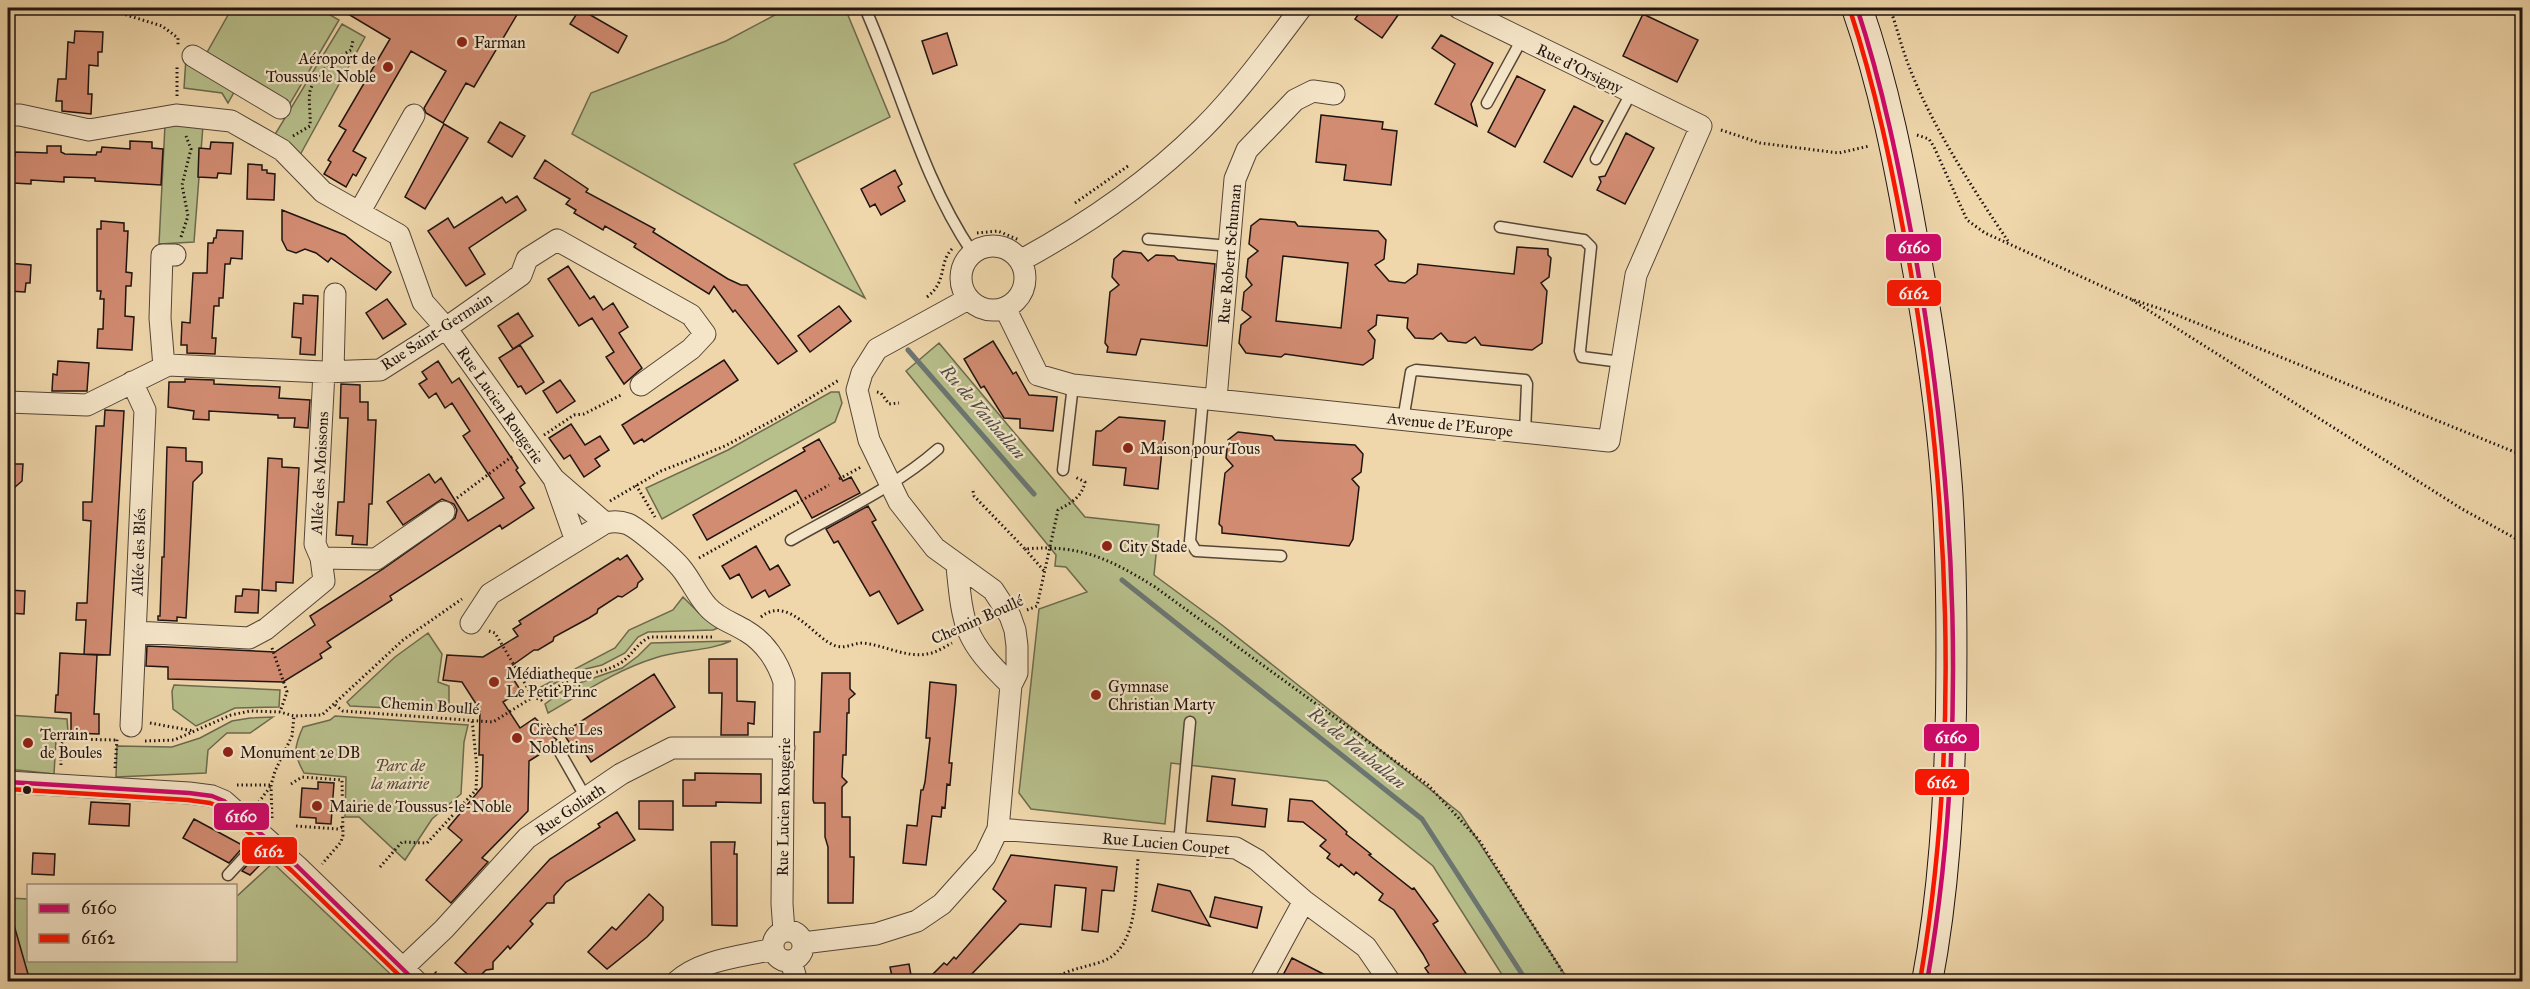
<svg xmlns="http://www.w3.org/2000/svg" width="2530" height="989" font-family="'IM FELL Great Primer',serif">
<style>
.green{fill:#b7bf8b;stroke:#6c6a4e;stroke-width:1.5}
.lines{fill:none;stroke-linecap:round;stroke-linejoin:round}
.stream{stroke:#6b7672;stroke-width:5}
.building{fill:#d28c72;stroke:#201410;stroke-width:1.5;fill-rule:evenodd}
.lane-casing{stroke:#544537;stroke-width:13}
.street-casing{stroke:#544537;stroke-width:23}
.secondary-casing{stroke:#201410;stroke-width:32}
.path{stroke:#201410;stroke-width:3;stroke-dasharray:1.5 3;stroke-linecap:butt}
.lane{stroke:#f5e5c8;stroke-width:10}
.street{stroke:#f5e5c8;stroke-width:21}
.secondary{stroke:#f5e5c8;stroke-width:30}
.bus-1-casing{stroke:#f5e5c8;stroke-width:9}
.bus-2-casing{stroke:#f5e5c8;stroke-width:9}
.bus-1{stroke:#cf086a;stroke-width:4.5}
.bus-2{stroke:#ff1400;stroke-width:4.5}
.poi-dot{fill:#8f2418;stroke:#f5e5c8;stroke-width:2}
.bus-dot{fill:#201410;stroke:#f5e5c8;stroke-width:2}
.labels{text-anchor:middle;stroke-width:4.5;stroke-linejoin:round;paint-order:stroke}
.poi-label{font-size:16px;fill:#201410;stroke:#f5e5c8;text-anchor:start}
.street-label{font-size:16px;fill:#201410;stroke:#f5e5c8}
.park-label{font-size:16px;font-style:italic;fill:#55503b;stroke:#f5e5c8}
.water-label{font-size:18px;font-style:italic;fill:#4c4d49;stroke:#f5e5c8}
.line-badge{stroke:#f5e5c8;stroke-width:2}
.badge-label{font-size:16px;text-anchor:middle;font-weight:bold;fill:#fff}
</style>
<rect width="100%" height="100%" fill="#efd7ab"/>
<filter id="stains"><feTurbulence type="fractalNoise" baseFrequency=".00333" numOctaves="4"/><feColorMatrix values="0 0 0 0 .2 0 0 0 0 .09 0 0 0 0 .02 0 0 0 .5 -.17"/></filter>
<radialGradient id="worn" r=".72"><stop offset=".6" stop-color="#630" stop-opacity="0"/><stop offset="1" stop-color="#630" stop-opacity=".3"/></radialGradient>
<path class="green" d="M232,8H318L339,20L288,107L205,56Z
M788,8H845L890,117L794,164L865,298L572,134L591,93L726,41Z
M342,24L365,37L300,155L274,136Z
M186,58L238,85L228,103L222,93L184,88Z
M165,125H203L194,242L159,244Z
M939,343L1085,517L1159,525L1154,575L1222,625L1460,813L1569,981H1506L1433,866L1327,781L1171,763L1165,824L1031,809L1019,793L1039,609L1087,592L1066,567L1055,566L1056,555L906,371Z
M831,392H839L842,403L835,422L662,519L646,488L728,450Z
M683,597L703,617L718,628L713,630L648,632L638,637L625,653L602,665L573,672L539,693L535,690L615,648L629,630L673,610Z
M428,633L442,654L438,682L449,686V711L350,706L347,702L395,657Z
M731,641C707,652 680,649 655,658C616,670 583,693 548,713L545,704L568,687L622,668L638,656L651,643Z
M174,685L280,690L279,707L235,708L196,726L173,709L172,691Z
M8,715L67,719L68,732L56,740L54,774L8,769Z
M335,716L468,725L464,742L461,794L432,819L405,860L359,817H345L346,777L304,773C293,753 294,747 303,727L330,720Z
M273,717L250,733H227L208,750L206,773L116,777L117,746L172,747L200,738L232,721L250,718Z
M273,863L398,981H8V898L28,899V960H236V897Z"/>
<g class="lines">
<path class="stream" d="M908,350L1034,494
M1122,580L1422,819L1527,982"/>
</g>
<path class="building" d="M338,8H521L474,87L466,83L443,123L426,113L424,108L446,71L411,51L353,151L366,158L356,176L353,174L346,187L324,174L331,162L328,160L346,130L339,126L390,39Z
M1363,8H1403L1382,38L1355,19Z
M580,9L627,36L618,53L570,24Z
M1643,14L1698,40L1677,82L1623,56Z
M75,31L103,32L102,52H98V66L89,65L88,94H92L91,114L62,111V101H56L58,79H66L68,42L74,43Z
M947,33L957,65L933,74L922,41Z
M1441,35L1493,63L1471,104L1477,126L1435,104L1455,64L1432,48Z
M1517,76L1545,90L1515,147L1488,132Z
M1574,106L1603,121L1572,177L1544,162Z
M1321,115L1383,122L1382,129L1397,131L1391,185L1344,180L1346,165L1316,162Z
M500,122L525,136L512,157L488,142Z
M444,124L468,138L425,209L405,197Z
M1626,133L1654,148L1625,204L1597,190L1601,182L1599,177L1605,176Z
M130,141L152,142V148L163,149L161,185L95,181V178L64,177V182L31,180V184L13,183L14,179H8V156H15V152L47,153V146H61V152L65,154L96,155L97,152H101L102,147L130,149Z
M211,142L233,143L231,174L218,173L217,178L198,177L199,148L210,149Z
M545,160L588,189L586,192L655,229L653,232L728,279L741,285H747L797,351L778,364L735,310L733,312L714,286L709,294L634,247L636,244L605,226L603,230L574,213L576,210L566,204L570,199L534,178Z
M248,164L262,165V170H267V173L275,174L274,200L247,199Z
M895,170L902,184L898,187L905,201L881,215L875,204L870,207L861,189Z
M517,196L526,210L469,248L485,274L466,286L428,231L448,218L454,228L502,197L506,203Z
M282,210L345,235L391,272L376,290L331,258L328,262L316,253L305,249L296,253L287,250L282,240Z
M1260,219L1295,222L1298,226L1378,231L1386,240L1384,259L1375,265L1389,281L1405,283L1417,274L1418,264L1514,274L1517,247L1548,249V255L1551,258L1549,277L1541,283L1547,291L1542,343L1532,350L1481,345L1475,337L1466,343L1448,341L1441,333L1433,339L1415,338L1407,328L1408,318L1377,315L1376,325L1368,331L1375,340L1373,358L1363,365L1285,354L1281,357L1246,353L1239,343L1241,325L1251,317L1242,310L1244,292L1252,285L1246,277L1248,259L1258,251L1249,244L1251,226ZM1283,256L1348,263L1341,328L1276,321Z
M101,221L124,223V231H128L126,272L132,273L131,286H126L125,316L134,317L132,350L97,348L98,329H103L104,299H100L101,291H97V229H101Z
M217,230L243,231L242,259L231,258L230,264H225L223,298H219V306H214L212,338H216L215,354L187,353V345H181L182,322L190,323L193,273H207L208,243H213L214,238H216Z
M1123,251L1141,253L1148,261L1156,255L1174,256L1178,260L1215,264L1207,346L1141,339L1136,355L1107,352L1108,347L1105,343L1110,292L1119,285L1112,277L1114,259Z
M8,263L31,265L30,283H26L25,292L8,291Z
M568,266L590,299L594,296L603,310L613,303L628,327L619,333L642,368L624,384L606,357L614,352L592,318L579,326L548,279Z
M303,295L318,296L315,355L300,354L301,338L292,337L294,303L303,304Z
M387,299L406,324L383,339L366,313Z
M839,306L851,321L810,352L798,336Z
M518,313L533,336L513,349L498,326Z
M993,341L1013,374L1016,372L1029,395L1057,397L1053,431L1020,428V419L1004,418L984,386L981,388L964,359Z
M520,345L544,382L526,394L521,386L518,387L499,358Z
M724,360L738,380L644,442L642,439L634,444L622,425Z
M58,361L89,363L87,391H52L53,374L57,375Z
M438,361L452,383L459,378L518,468L516,470L525,483L520,487L534,508L502,529L500,525L390,596L392,600L327,642L331,647L320,654L322,658L283,682L168,679V667L146,666L147,646L275,652L315,625L310,616L383,569L455,518L457,510L454,504L442,499L403,525L387,502L429,474L435,483L441,478L468,521L504,498L463,436L470,431L452,403L445,408L436,393L429,398L419,384L427,379L422,372Z
M185,379L214,380V384L280,387L279,398L310,400L308,428L294,427L295,418H278V415L209,411V420L193,419L194,411L168,407L169,382H185Z
M560,380L575,401L557,413L543,391Z
M341,384L360,385V402H368V420H376L372,504H369L367,545L352,544L353,536L336,535L338,502H344L348,418H340Z
M105,410L124,411L110,655L84,654L86,620H76L77,603H87L91,521L83,520V502H92L96,426H104Z
M1119,417L1165,421L1158,489L1124,485L1126,468L1093,465L1096,431H1101Z
M571,424L585,445L600,436L609,450L595,459L600,466L584,477L570,455L564,459L549,438Z
M1238,432L1272,436L1275,440L1355,445L1363,454L1361,472L1352,479L1359,487L1353,539L1349,546L1222,533V527L1219,524L1225,473L1233,466L1226,458L1228,440Z
M819,439L843,481L851,477L860,493L812,518L796,490L707,540L693,515L805,451L803,448Z
M167,447L186,448V461L202,462V473L193,482L186,618L177,617V621L158,620V616H160L162,557H164Z
M268,458L282,459V467L299,468L293,583L276,582V591L262,590Z
M8,464H23L22,481L8,493Z
M868,506L876,520L872,522L923,610L898,624L879,591L870,596L838,541L834,543L826,529Z
M756,546L770,570L778,565L790,585L769,597L765,590L752,598L739,574L730,579L722,566Z
M627,555L643,579L638,583L637,587L622,597L618,596L598,609L597,613L589,618L554,637L553,641L538,650H534L507,669L521,691L503,702L520,728L535,718L557,740L551,743L550,748L529,761L528,811L482,858L488,862L451,903L426,880L462,840L448,828L482,787L483,755H479L480,710L462,682L443,680L447,655L483,657L518,636L513,629L521,624L519,621L618,558L620,560Z
M243,589L259,590L258,613L235,612L236,596H242Z
M8,590L25,591L24,614L8,613Z
M60,653L97,655L94,714H99V734L71,733V713L55,712L56,695H58Z
M709,659H737V701L755,702L754,724L748,723V735H721L722,693H709Z
M822,673H850V689L855,694L849,699V713H847L846,755H843L842,777L847,782L842,787V817H850V857H854L853,903H828V847L825,837V803H814L813,800L814,732H820Z
M654,674L675,707L591,762L583,750L577,754L563,733Z
M930,682L956,685V692L949,763H952L950,785L947,784L945,808L942,807L941,817L932,816L926,865L903,863L907,825L917,826L921,790H923L925,782L930,738H926Z
M695,773L761,774V803L716,802V806H683V780H695Z
M1212,776L1235,779L1232,805L1267,809L1265,827L1207,821Z
M318,782L334,783L331,824L316,823V818L300,817L302,788L318,789Z
M1290,799L1312,801L1347,832L1346,834L1371,854L1369,855L1412,889L1414,888L1438,921L1433,924L1471,981H1434L1425,968L1429,965L1423,954L1394,910L1379,900L1383,894L1356,872L1354,875L1341,864L1339,867L1327,858L1330,854L1320,846L1326,840L1303,822L1288,821Z
M639,801H673V830L639,829Z
M91,802L130,804L129,826L89,824Z
M617,812L635,840L566,882L554,896V903H547L530,921L533,924L510,949L508,946L493,962V969L486,970L475,981L455,963L550,859L600,827L598,824Z
M194,819L244,846L229,863L183,838Z
M711,842H735L734,854H737V926L712,925Z
M33,853L55,854L54,875L32,874Z
M258,853L267,858L250,875L242,871Z
M1011,855L1117,867L1114,891L1102,890L1098,932L1082,930L1086,888L1055,885L1051,927L1020,924L965,981H926L944,963L947,965L954,957L956,959L1006,901L993,889Z
M1158,884L1190,891L1210,926L1152,911Z
M649,894L663,907V920L647,937L607,969L588,952L612,927L616,930Z
M1215,897L1262,907L1257,928L1210,917Z
M12,918L30,981H8V919Z
M1292,958L1337,981H1280Z
M909,964L912,981H893L890,967Z"/>
<g class="lines">
<defs>
<path id="lane" d="M865,8C901,89 922,178 972,252
M1487,103L1522,39
M1596,159L1631,93
M1500,227L1584,240L1591,247L1580,351L1582,357L1621,362
M1148,239L1230,246
M1203,398L1190,541L1196,551L1281,556
M1403,420L1411,372L1416,370L1525,380L1527,384L1525,433
M1063,470L1073,385
M791,540C840,512 895,487 938,449
M557,747L586,798
M1179,844L1190,722
M228,875L263,837"/>
<path id="street" d="M193,56L280,108
M8,115H20L89,130L176,115L231,121L282,150L323,192L399,235L423,302L446,328L554,479L605,523
M360,211L414,115
M961 278a32 32 0 1 1 64 0a32 32 0 1 1-64 0Z
M1020,261C1086,225 1149,182 1202,129C1239,92 1270,49 1301,8
M1005,308L1038,375L1073,385L1609,441L1636,275L1701,126L1459,8
M164,367L160,318L162,255H175
M333,371L335,294
M1216,399L1235,179L1247,150L1295,100L1313,91L1334,94
M8,402L87,405L168,365L324,372L380,370L446,328L521,275L527,259L557,240L691,315L705,334L691,349L641,385
M554,479L576,541
M321,558L376,559L444,512
M957,566C963,629 965,640 1011,685
M471,623L490,594L605,523C613,521 620,521 628,524C639,529 673,558 681,568C691,580 697,595 707,606C717,618 733,623 746,631C765,642 778,662 784,682L782,904L784,931
M135,632L249,638L266,629L324,581L321,558L315,544L324,372
M131,726L145,410L132,382
M8,782L189,793L212,796L224,801L297,866L417,982
M998,829L1236,848L1257,860L1304,901L1366,947L1390,982
M773 946a15 15 0 1 1 30 0a15 15 0 1 1-30 0Z
M803,943L876,934L917,921L942,904L985,856L998,829L1011,685L1017,673V646L1015,630L1010,616L993,590L935,548L899,502L869,440L857,390L862,373L877,349L968,299
M791,961L797,982
M403,968L444,929L527,838L621,774L672,748H784
M676,982C702,959 741,957 773,949
M1260,982L1304,901"/>
<path id="secondary" d="M1857,8C1884,85 1900,167 1914,248C1929,328 1941,407 1947,488C1952,562 1952,637 1951,711C1949,801 1944,893 1927,982"/>
</defs>
<use href="#lane" class="lane-casing"/>
<use href="#street" class="street-casing"/>
<use href="#secondary" class="secondary-casing"/>
<path class="path" d="M104,8L162,26L178,38V45
M1890,8C1897,28 1902,49 1910,69C1933,128 1973,189 2008,241
M177,96V66
M1721,130L1760,143L1839,153L1869,146
M1917,135L1929,139L1934,147L1967,220L1985,233L2128,298L2167,311L2522,455
M293,136L310,126C311,115 308,101 310,91C316,72 335,59 351,50L353,40
M1075,203L1128,166
M977,233L998,231L1019,240
M181,237L188,216L182,185L191,149L186,136
M927,297C949,280 937,262 954,247
M2132,300L2462,509L2522,542
M877,392L881,393L889,404L899,403
M544,435L574,415L584,414L623,394
M839,479L861,467
M636,485L655,517
M973,491L974,496L1025,549C1080,544 1110,559 1155,587L1428,785L1479,840L1569,982
M457,498L514,455
M610,501L661,471L725,446L781,416L839,380
M1025,549L1045,572
M699,558L829,485
M1027,610L1037,606L1058,510C1071,503 1082,497 1085,482L1075,477
M761,617C789,594 814,639 836,646C846,649 853,643 863,643C884,645 906,658 927,654C936,653 944,647 952,643
M489,631L495,633L533,697
M272,648L287,692L280,712
M335,705L343,711L493,722L533,697L541,700C550,693 561,683 572,679C589,672 606,673 622,662C632,655 638,642 650,637H713
M150,723L194,731
M145,741L174,740L231,715L250,711L280,712L294,716L322,715L403,640L462,599
M61,765L60,745L65,739L117,740
M115,768L117,739
M291,784L302,777L342,780L343,835L341,842L322,864
M237,785H271
M256,806L270,787
M272,818L271,785L275,771L292,736L294,716
M296,826L338,829L342,827
M380,867L402,842L427,843L476,790L477,768L472,719
M435,972L445,982
M1048,982C1065,970 1082,968 1101,962C1139,949 1135,891 1138,859"/>
<use href="#lane" class="lane"/>
<use href="#street" class="street"/>
<use href="#secondary" class="secondary"/>
<defs>
<path id="bus-1" d="M1857,8C1883,87 1899,167 1914,248C1957,488 1969,741 1927,982
M8,782L189,793L212,796L224,801L297,866L416,982"/>
<path id="bus-2" d="M1850,10C1876,89 1892,169 1907,250C1950,488 1961,741 1920,981
M8,789L188,800L210,803L220,807L292,871L406,982"/>
</defs>
<use href="#bus-1" class="bus-1-casing"/>
<use href="#bus-2" class="bus-2-casing"/>
<use href="#bus-1" class="bus-1"/>
<use href="#bus-2" class="bus-2"/>
</g>
<g class="poi-dot">
<circle cx="462" cy="42" r="6"/>
<circle cx="388" cy="67" r="6"/>
<circle cx="1128" cy="448" r="6"/>
<circle cx="1107" cy="546" r="6"/>
<circle cx="494" cy="682" r="6"/>
<circle cx="1096" cy="695" r="6"/>
<circle cx="517" cy="738" r="6"/>
<circle cx="28" cy="743" r="6"/>
<circle cx="228" cy="752" r="6"/>
<circle cx="317" cy="806" r="6"/>
</g>
<circle class="bus-dot" cx="27" cy="790" r="5"/>
<g class="labels">
<g class="poi-label">
<text x="474" y="48">Farman</text>
<text x="376" y="64" text-anchor="end">Aéroport de<tspan x="376" dy="18">Toussus le Noble</tspan></text>
<text x="1140" y="454">Maison pour Tous</text>
<text x="1119" y="552">City Stade</text>
<text x="506" y="679">Médiatheque<tspan x="506" dy="18">Le Petit Princ</tspan></text>
<text x="1108" y="692">Gymnase<tspan x="1108" dy="18">Christian Marty</tspan></text>
<text x="529" y="735">Crèche Les<tspan x="529" dy="18">Nobletins</tspan></text>
<text x="40" y="740">Terrain<tspan x="40" dy="18">de Boules</tspan></text>
<text x="240" y="758">Monument 2e DB</text>
<text x="329" y="812">Mairie de Toussus-le-Noble</text>
</g>
<g class="street-label">
<text transform="translate(1580 68) rotate(26)" y="6">Rue d'Orsigny</text>
<text transform="translate(1229 254) rotate(-85)" y="6">Rue Robert Schuman</text>
<text transform="translate(436 331) rotate(-33)" y="6">Rue Saint-Germain</text>
<text transform="translate(501 405) rotate(55)" y="6">Rue Lucien Rougerie</text>
<text transform="translate(1450 424) rotate(6)" y="6">Avenue de l'Europe</text>
<text transform="translate(319 473) rotate(-87)" y="6">Allée des Moissons</text>
<text transform="translate(138 552) rotate(-88)" y="6">Allée des Blés</text>
<text transform="translate(977 619) rotate(-24)" y="6">Chemin Boullé</text>
<text transform="translate(430 705) rotate(4)" y="6">Chemin Boullé</text>
<text transform="translate(783 807) rotate(-89)" y="6">Rue Lucien Rougerie</text>
<text transform="translate(570 809) rotate(-34)" y="6">Rue Goliath</text>
<text transform="translate(1166 843) rotate(5)" y="6">Rue Lucien Coupet</text>
</g>
<g class="park-label">
<text x="400" y="771">Parc de<tspan x="400" dy="18">la mairie</tspan></text>
</g>
<g class="water-label">
<text transform="translate(983 412) rotate(49)" y="6">Ru de Vauhallan</text>
<text transform="translate(1357 748) rotate(39)" y="6">Ru de Vauhallan</text>
</g>
</g>
<g class="line-badge">
<rect x="1885" y="233" width="57" height="29" rx="6" fill="#cf086a"/>
<rect x="1886" y="279" width="56" height="28" rx="6" fill="#ff1400"/>
<rect x="1923" y="723" width="57" height="29" rx="6" fill="#cf086a"/>
<rect x="1914" y="768" width="56" height="28" rx="6" fill="#ff1400"/>
<rect x="213" y="802" width="57" height="29" rx="6" fill="#cf086a"/>
<rect x="241" y="836" width="57" height="29" rx="6" fill="#ff1400"/>
</g>
<g class="badge-label">
<text x="1914" y="253">6160</text>
<text x="1914" y="299">6162</text>
<text x="1951" y="743">6160</text>
<text x="1942" y="788">6162</text>
<text x="241" y="822">6160</text>
<text x="269" y="857">6162</text>
</g>
<rect width="2530" height="989" fill="none" stroke="#efd7ab" stroke-width="30"/>
<rect x="9" y="9" width="2512" height="971" fill="none" stroke="#201410" stroke-width="3"/>
<rect x="15" y="15" width="2500" height="959" fill="none" stroke="#201410" stroke-width="1.5"/>
<rect x="27" y="884" width="210" height="78" fill="#f5e5c8" stroke="#a0917e" stroke-width="1.5"/>
<rect x="39" y="904" width="30" height="9" fill="#cf086a" stroke="#a0917e" stroke-width="1.5"/>
<text x="81" y="914" font-size="18" fill="#201410">6160</text>
<rect x="39" y="934" width="30" height="9" fill="#ff1400" stroke="#a0917e" stroke-width="1.5"/>
<text x="81" y="944" font-size="18" fill="#201410">6162</text>
<rect width="100%" height="100%" filter="url(#stains)"/>
<rect width="100%" height="100%" fill="url(#worn)"/>
</svg>
